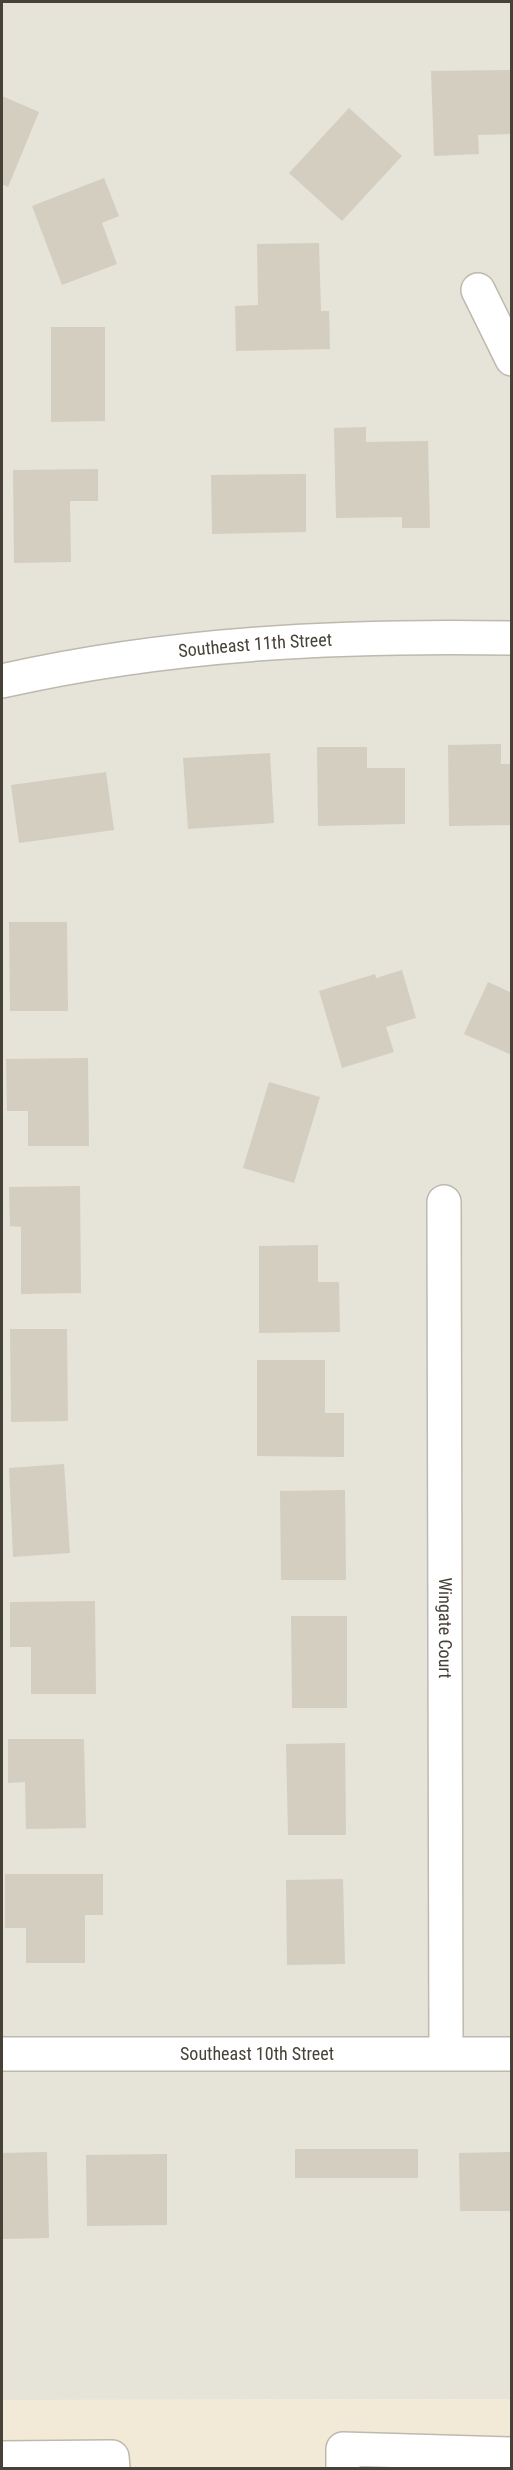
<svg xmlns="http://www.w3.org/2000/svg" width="513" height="2470" font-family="'Roboto Condensed',sans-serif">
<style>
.residential{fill:#e6e3d8}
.commercial{fill:#f2ead7}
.building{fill:#d3cec0}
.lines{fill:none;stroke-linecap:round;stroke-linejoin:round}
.minor-casing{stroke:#bdb9ac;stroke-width:36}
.minor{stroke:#fff;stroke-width:33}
.labels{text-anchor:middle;stroke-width:6;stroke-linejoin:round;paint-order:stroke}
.street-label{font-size:18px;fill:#464238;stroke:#fff}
</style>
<rect width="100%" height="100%" fill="#f3f1e9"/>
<path class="residential" d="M2,2H511V2399L2,2400Z"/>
<path class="commercial" d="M511,2399V2468H2V2400Z"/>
<path class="building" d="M512,70V134L478,135L479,154L434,156L431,71Z
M2,96L39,112L8,187L2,184Z
M349,108L402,156L342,221L289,173Z
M104,178L119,216L102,223L117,264L62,285L32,206Z
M319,243L321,311H329L330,349L236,351L235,306L258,305L257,244Z
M51,327H105V421L51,422Z
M366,427V442L428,441L430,528H402V517L336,518L334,428Z
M98,469V501H70L71,562L14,563L13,470Z
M306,474V532L212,534L211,475Z
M501,744V764H512V825L449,826L448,745Z
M317,747H367V768H405V824L318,826Z
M270,753L274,823L188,829L183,758Z
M106,772L114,830L19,843L11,785Z
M9,922H67L68,1011H10Z
M402,970L416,1018L386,1027L394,1052L342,1068L319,991L375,974L376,978Z
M488,982L512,993V1055L464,1034Z
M88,1058L89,1146H28V1111H7L6,1059Z
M269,1082L320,1097L294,1183L243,1168Z
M80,1186L81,1293L21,1294V1227L10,1226L9,1187Z
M318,1245V1282H339L340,1332L259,1333V1246Z
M10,1329H67L68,1421L11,1422Z
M257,1360H325V1413H344V1457L257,1456Z
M64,1464L70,1553L13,1557L9,1468Z
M345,1490L346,1580H281L280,1491Z
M95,1601L96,1694H31V1647H10V1602Z
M291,1616H347V1708H292Z
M8,1739H84L86,1828L26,1829L25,1782L8,1783Z
M345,1743L346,1835H288L286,1744Z
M5,1874H103V1915H85V1963H26V1928H5Z
M343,1879L345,1964L287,1965L286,1880Z
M295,2149H418V2178H295Z
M47,2152L49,2238L2,2239V2153Z
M512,2152V2211H460L459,2153Z
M167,2154V2225L87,2226L86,2155Z"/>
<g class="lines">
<defs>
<g id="minor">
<path d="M478,290L512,359"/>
<path id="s1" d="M2,681C169,643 341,635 512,638"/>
<path id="s2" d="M444,1202L446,2053"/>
<path id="s3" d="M2,2054H512"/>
<path d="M2,2458L112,2457L113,2468"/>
<path d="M343,2468V2449L512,2454"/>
</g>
</defs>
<use href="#minor" class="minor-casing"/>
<use href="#minor" class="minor"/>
</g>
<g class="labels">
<g class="street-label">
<text dy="6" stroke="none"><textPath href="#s1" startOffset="256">Southeast 11th Street</textPath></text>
<text dy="6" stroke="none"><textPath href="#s2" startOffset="426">Wingate Court</textPath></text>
<text dy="6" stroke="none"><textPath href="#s3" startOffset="255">Southeast 10th Street</textPath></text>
</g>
</g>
<rect width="513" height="2470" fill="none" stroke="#464238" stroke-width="6"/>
</svg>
